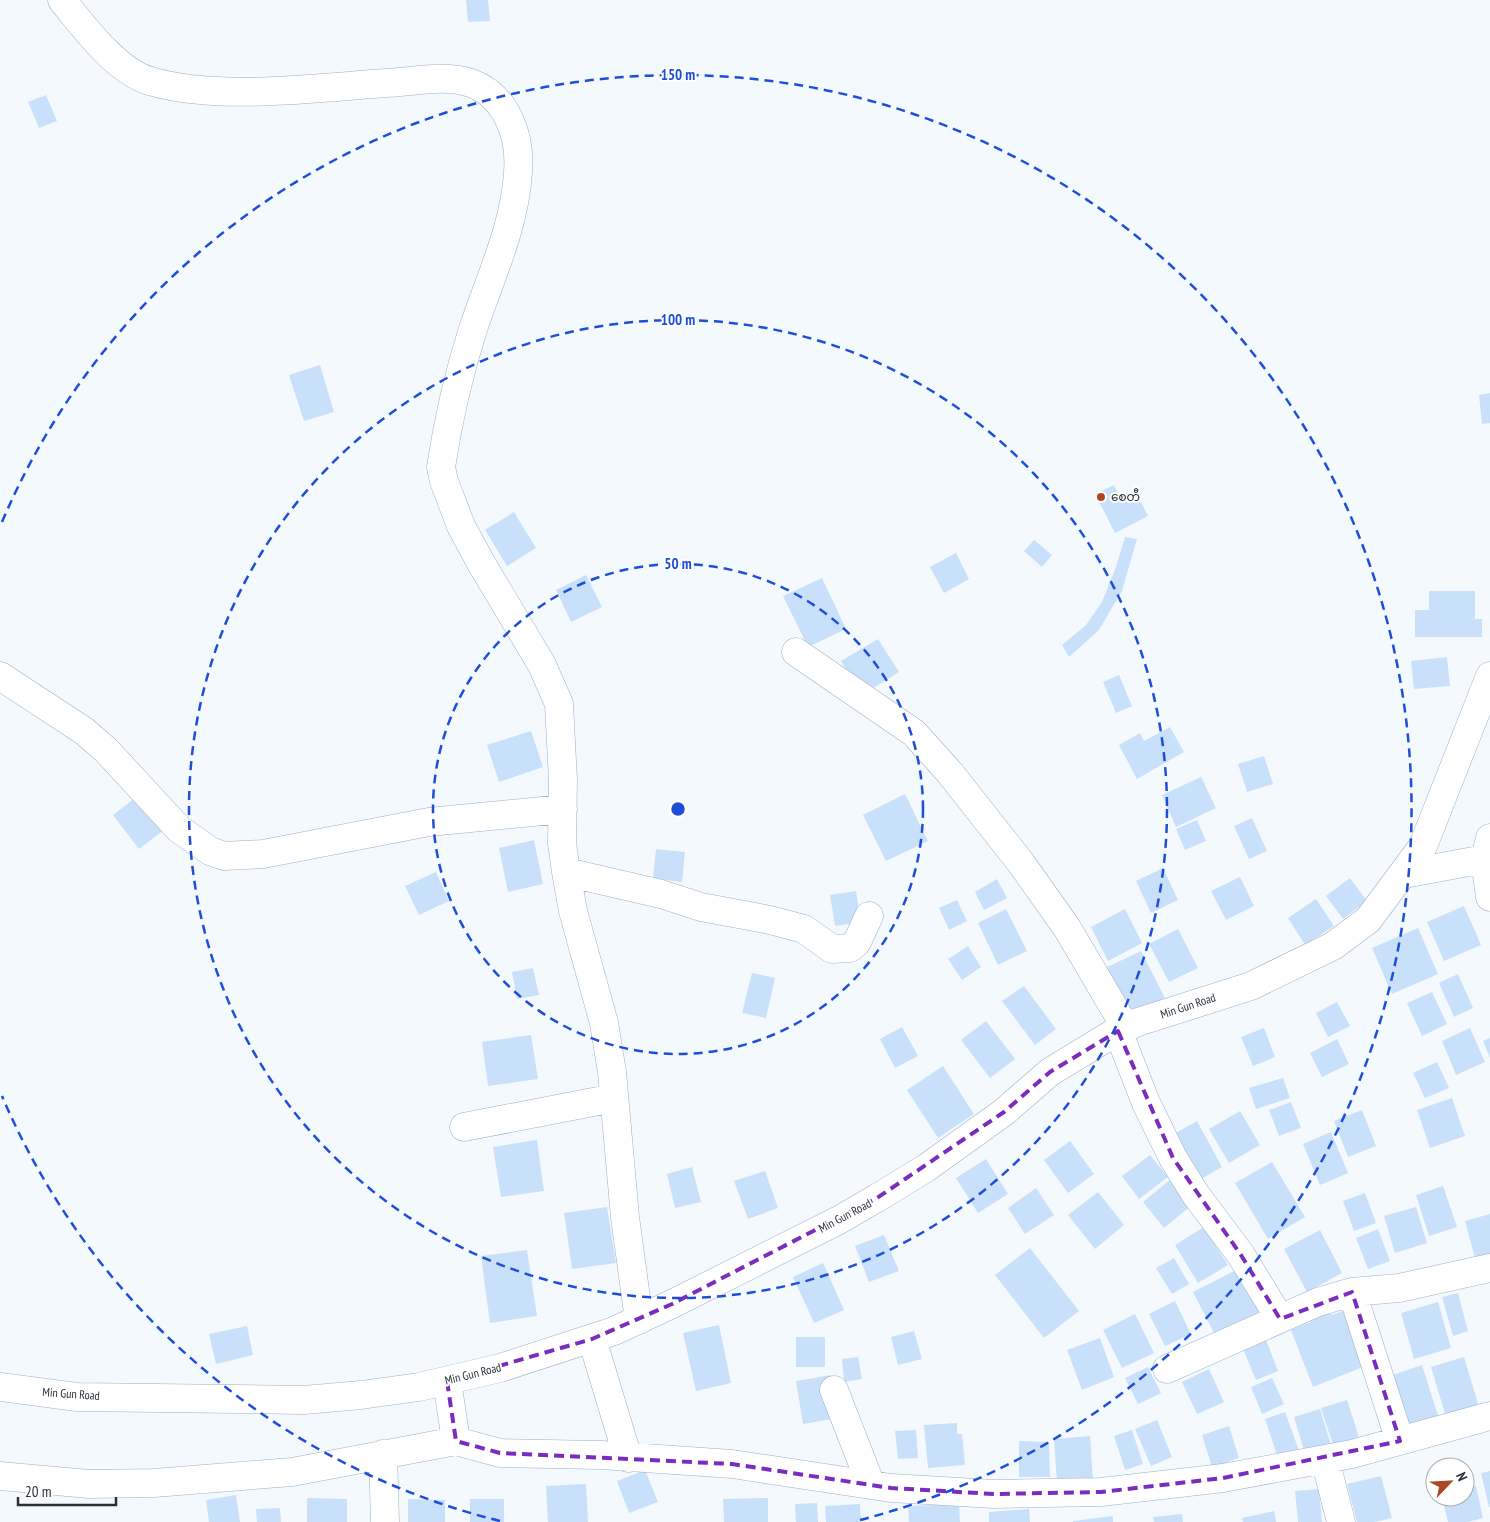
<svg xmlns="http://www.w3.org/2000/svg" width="1490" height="1522" font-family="'PT Sans Narrow','Noto Sans Myanmar',sans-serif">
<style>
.building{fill:#c8e0fa}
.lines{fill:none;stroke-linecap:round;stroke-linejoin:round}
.street-casing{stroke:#99b0c9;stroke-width:29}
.secondary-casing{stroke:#99b0c9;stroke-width:29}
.street{stroke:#fff;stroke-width:28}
.secondary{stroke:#fff;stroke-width:28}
.marked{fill:none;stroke:#7b2cbf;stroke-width:4;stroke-dasharray:10 6;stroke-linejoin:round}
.ring{fill:none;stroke:#1d4ed8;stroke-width:2.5;stroke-dasharray:9 6}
.poi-dot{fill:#ad4721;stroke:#fff;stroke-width:2}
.labels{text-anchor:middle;stroke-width:4;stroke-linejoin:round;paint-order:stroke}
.poi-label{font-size:12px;fill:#27303a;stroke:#fff;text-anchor:start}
.street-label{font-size:12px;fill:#27303a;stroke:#fff}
.centre{fill:#1d4ed8;stroke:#fff;stroke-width:2.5}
.ring-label{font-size:15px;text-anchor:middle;font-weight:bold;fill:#1d4ed8;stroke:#fff;stroke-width:4;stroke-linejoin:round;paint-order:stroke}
</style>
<rect width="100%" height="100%" fill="#f4f9fe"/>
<path class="building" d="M466,0H488L490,21L468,22Z
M46,95L57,121L39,128L28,102Z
M320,365L334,412L304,421L289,375Z
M1490,393V423L1482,424L1479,395Z
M1114,485L1122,502L1137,494L1148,516L1115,533L1095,494Z
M514,512L536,548L507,566L485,530Z
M1125,537L1137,539L1122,591L1099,630L1069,657L1062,645L1086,625L1102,602L1116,567Z
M1034,540L1052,555L1042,567L1024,551Z
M956,553L969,579L944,593L930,567Z
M586,575L602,607L571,622L556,590Z
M822,578L846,629L808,647L783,596Z
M1429,591H1475V619H1482V637H1415V610H1429Z
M878,639L899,672L862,695L841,661Z
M1447,657L1450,686L1414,689L1411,661Z
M1119,675L1132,706L1116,713L1103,682Z
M1170,727L1184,752L1137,779L1119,745L1140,733L1144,741Z
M531,731L543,767L499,782L487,745Z
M1264,756L1273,784L1247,792L1238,764Z
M1201,777L1216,808L1176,827L1162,795Z
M905,794L928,841L886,861L863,815Z
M139,795L165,829L139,849L113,815Z
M1252,818L1267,851L1249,859L1234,826Z
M1197,820L1206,841L1185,850L1176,829Z
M534,840L543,884L508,892L499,848Z
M656,849L685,852L682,882L653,878Z
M1163,868L1178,900L1151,913L1136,881Z
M436,872L449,901L419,915L405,886Z
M1240,877L1254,906L1226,920L1211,891Z
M1350,878L1367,901L1343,919L1326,896Z
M997,879L1007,898L984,910L975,892Z
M856,891L861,922L835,926L830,895Z
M1316,899L1334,926L1305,945L1288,918Z
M957,900L967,921L949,930L939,908Z
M1464,906L1481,945L1444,961L1427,922Z
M1006,909L1027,951L998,965L978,923Z
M1125,909L1142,943L1108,961L1091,927Z
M1418,928L1438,974L1392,994L1372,948Z
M1178,929L1198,968L1169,982L1149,944Z
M968,946L981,967L962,980L948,959Z
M1141,951L1165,998L1126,1017L1103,969Z
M533,968L539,995L517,999L512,972Z
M752,973L775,978L766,1018L742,1013Z
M1458,974L1473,1008L1454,1017L1439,983Z
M1024,986L1056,1029L1035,1045L1002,1001Z
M1432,992L1447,1024L1422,1036L1407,1003Z
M1337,1002L1350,1026L1328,1037L1316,1013Z
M986,1021L1015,1059L990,1078L961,1040Z
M902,1027L918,1056L895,1068L880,1039Z
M1264,1028L1275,1057L1253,1066L1241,1037Z
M1470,1028L1485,1062L1456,1075L1442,1041Z
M531,1035L538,1079L488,1086L482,1042Z
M1490,1038V1058L1483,1041Z
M1337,1039L1349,1064L1322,1077L1310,1053Z
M1437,1062L1449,1088L1425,1098L1413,1073Z
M943,1066L974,1114L938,1138L907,1090Z
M1283,1078L1290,1098L1256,1109L1249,1088Z
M1452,1098L1465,1136L1430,1148L1417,1110Z
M1291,1102L1301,1128L1279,1136L1269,1110Z
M1362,1110L1376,1146L1348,1157L1334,1121Z
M1240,1111L1260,1145L1229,1163L1209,1129Z
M1197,1121L1222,1167L1199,1180L1174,1134Z
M1331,1132L1348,1173L1320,1185L1303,1144Z
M537,1140L544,1191L501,1197L493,1147Z
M1070,1141L1094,1174L1068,1193L1044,1160Z
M1150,1155L1168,1177L1139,1199L1122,1176Z
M986,1159L1008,1194L978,1213L956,1178Z
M1272,1162L1305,1217L1268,1239L1235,1183Z
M692,1167L701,1202L675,1208L667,1174Z
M765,1171L778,1208L748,1219L734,1181Z
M1171,1179L1192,1205L1164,1228L1143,1202Z
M1443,1186L1457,1227L1429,1236L1416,1195Z
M1036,1188L1054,1215L1025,1234L1008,1208Z
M1098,1192L1124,1225L1095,1249L1068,1215Z
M1365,1193L1376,1223L1354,1231L1343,1201Z
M607,1207L616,1263L572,1269L564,1213Z
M1416,1207L1427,1243L1395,1253L1384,1216Z
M1490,1214V1258L1476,1262L1465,1221Z
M1204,1227L1228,1265L1198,1283L1175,1245Z
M1378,1229L1390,1261L1368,1269L1356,1238Z
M1320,1230L1342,1273L1307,1292L1284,1249Z
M884,1235L899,1271L869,1282L855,1246Z
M1030,1248L1079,1311L1044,1338L995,1275Z
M527,1250L537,1316L490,1323L481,1256Z
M1174,1258L1189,1284L1172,1294L1156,1268Z
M823,1263L844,1310L814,1323L793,1277Z
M1238,1269L1262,1316L1217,1339L1193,1292Z
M1458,1293L1468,1331L1453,1336L1442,1297Z
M1175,1301L1191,1334L1165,1346L1149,1314Z
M1438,1302L1451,1348L1414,1359L1401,1313Z
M1327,1303L1331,1315L1346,1310L1368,1365L1313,1387L1291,1330L1311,1322L1306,1311Z
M1135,1314L1154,1353L1122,1368L1103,1330Z
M719,1325L731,1383L696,1391L683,1333Z
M247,1326L253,1355L216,1364L209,1334Z
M914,1331L922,1359L898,1365L891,1337Z
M796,1337H825V1367H796Z
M1100,1338L1114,1377L1082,1390L1067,1350Z
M1266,1340L1278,1371L1256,1380L1243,1349Z
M858,1357L862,1379L844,1382L842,1359Z
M1464,1357L1479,1407L1446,1417L1431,1367Z
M1422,1365L1441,1425L1406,1436L1387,1377Z
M1148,1367L1161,1393L1138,1404L1125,1378Z
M1209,1369L1224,1402L1197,1414L1182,1382Z
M831,1375L838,1418L803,1424L796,1381Z
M1272,1378L1284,1404L1262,1414L1251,1387Z
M1347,1400L1359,1437L1333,1445L1321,1408Z
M1320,1409L1331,1445L1305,1454L1294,1417Z
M1285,1412L1301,1456L1280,1464L1265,1419Z
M1157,1420L1172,1457L1151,1466L1135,1429Z
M957,1423V1434H962L965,1465L928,1468L924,1425Z
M1229,1426L1239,1458L1212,1467L1202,1435Z
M916,1430L918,1458L898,1459L895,1431Z
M1132,1430L1143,1464L1125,1470L1114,1436Z
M1090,1436L1093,1481L1057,1483L1054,1439Z
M1019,1441L1049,1442L1050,1477H1019Z
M645,1470L658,1502L629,1513L617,1481Z
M1490,1471V1507H1489L1481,1473Z
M1381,1476L1392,1518L1374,1522H1357L1347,1484Z
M586,1484L588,1522H548L546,1486Z
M1476,1486L1483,1518L1468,1522H1448L1442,1497H1465V1488Z
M1319,1489L1322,1522H1298L1295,1491Z
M236,1495L240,1522H209L206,1500Z
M307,1498L347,1499V1522H307Z
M768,1498V1522H724L723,1499Z
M408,1499L445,1500V1522H408Z
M470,1499H504V1522H470Z
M817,1503L818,1522H796L795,1504Z
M860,1504L861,1522H826L825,1506Z
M959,1504L960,1522H909L908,1506Z
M280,1508L281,1522H257L256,1509Z
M1029,1509L1030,1522H989V1512Z
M1274,1511L1276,1522H1243L1242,1518Z
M1182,1514L1183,1522H1154L1153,1517Z
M1113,1516V1522H1073V1521Z"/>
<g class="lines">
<defs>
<path id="street" d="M62,0C84,27 116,71 150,81C217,101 316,88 386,83C413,82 445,74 471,83C507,96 521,137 518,172C515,226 490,278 473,329C459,373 448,421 441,467L444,481L461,526L481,563L542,665L559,704L563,780L562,843L566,872L573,911L604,1023L612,1072L625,1217L639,1320
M796,652L914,733L950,773L1021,863L1067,928L1126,1028
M0,676L84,731L106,750L179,829L210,851L224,856L263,854L429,822L563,809
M1490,838L1485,859L1490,897
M566,872L661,894L701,907L770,920L804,929L832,949L850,948L857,942L869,916
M1404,874L1490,858
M1118,1031L1146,1103L1173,1158L1196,1195L1241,1255L1280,1319
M464,1127L614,1098
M1352,1292L1400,1441
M592,1339L628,1458
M1167,1369L1318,1302L1352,1292L1399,1288L1490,1268
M447,1381L456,1441L500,1453L601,1455L732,1464L891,1488L994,1494L1101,1492L1223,1478L1352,1454L1490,1416
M834,1390L871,1485
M383,1454L385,1522
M1325,1459L1341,1522
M0,1476L89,1484L154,1483L292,1472L456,1441"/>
<path id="secondary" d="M0,1387L77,1397L304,1400L361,1395L419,1387L500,1368L614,1331L672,1304L839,1220L877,1198L926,1168L1004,1112L1050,1072L1114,1033L1138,1022L1251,986L1333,946L1368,920L1423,846L1490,676"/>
</defs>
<use href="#street" class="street-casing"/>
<use href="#secondary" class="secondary-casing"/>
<use href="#street" class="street"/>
<use href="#secondary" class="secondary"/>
</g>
<path class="marked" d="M1118,1031L1173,1158L1241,1255L1280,1319L1352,1292L1400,1441L1223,1478L1101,1492L994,1494L891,1488L732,1464L500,1453L456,1441L447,1381L592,1339L672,1304L877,1198L1004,1112L1050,1072Z"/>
<g class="ring">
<circle cx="678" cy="809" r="245"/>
<circle cx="678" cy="809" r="489"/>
<path d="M500 1521A734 734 0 0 1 2 1096M2 522A734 734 0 1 1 856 1521"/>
</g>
<circle class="poi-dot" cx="1101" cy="497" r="5"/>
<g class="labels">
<g class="poi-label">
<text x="1111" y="501">စေတီ</text>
</g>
<g class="street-label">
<text transform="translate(1188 1006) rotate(-18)" y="4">Min Gun Road</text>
<text transform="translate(845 1216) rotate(-28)" y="4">Min Gun Road</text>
<text transform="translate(473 1374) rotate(-14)" y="4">Min Gun Road</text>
<text transform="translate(71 1394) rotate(4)" y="4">Min Gun Road</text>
</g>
</g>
<circle cx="678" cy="809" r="8" class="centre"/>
<g class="ring-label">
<text x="678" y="80">150 m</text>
<text x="678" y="325">100 m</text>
<text x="678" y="569">50 m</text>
</g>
<g transform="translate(1450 1482) rotate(65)"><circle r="24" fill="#ffffff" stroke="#a9acb0"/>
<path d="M0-4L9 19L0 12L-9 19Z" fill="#ad4721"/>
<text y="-8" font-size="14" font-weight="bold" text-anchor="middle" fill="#27303a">N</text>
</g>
<path d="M18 1497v8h98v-8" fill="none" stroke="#27303a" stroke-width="2.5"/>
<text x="25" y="1497" font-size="15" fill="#27303a" stroke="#ffffff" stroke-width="4" paint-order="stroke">20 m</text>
</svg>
